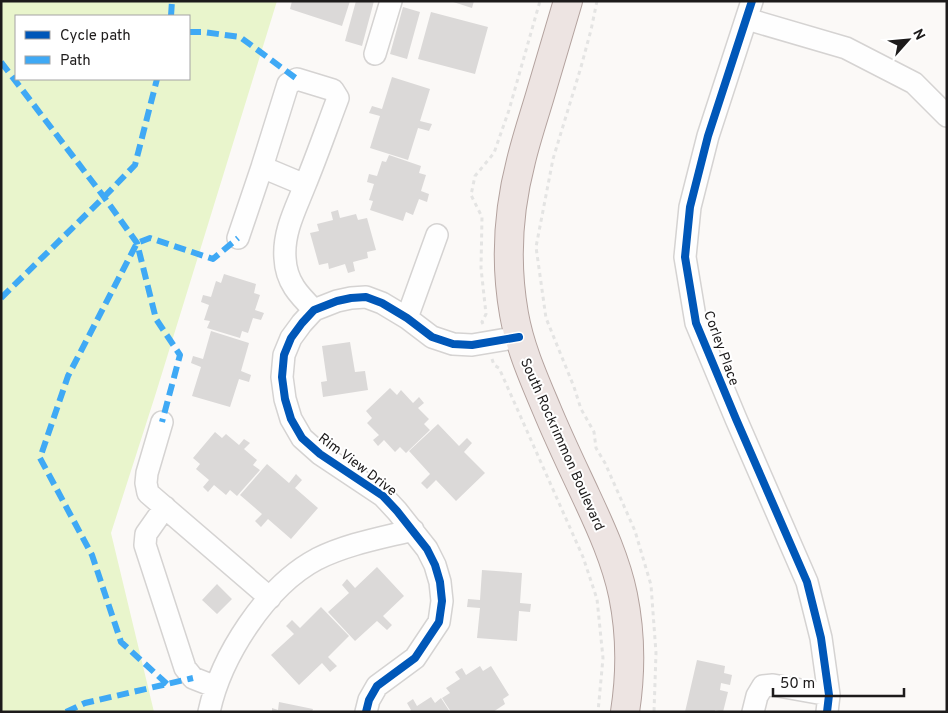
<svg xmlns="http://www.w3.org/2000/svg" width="948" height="713" font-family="Overpass,sans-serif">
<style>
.green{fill:#e9f5cc;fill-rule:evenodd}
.building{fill:#dbd9d8}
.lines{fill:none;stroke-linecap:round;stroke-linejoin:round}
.minor-casing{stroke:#d5d3d2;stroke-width:24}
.major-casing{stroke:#b3a29e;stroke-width:30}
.path{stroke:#e4e4e3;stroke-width:3;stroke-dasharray:4 4;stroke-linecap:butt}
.minor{stroke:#fefefe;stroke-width:21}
.major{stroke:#ede4e2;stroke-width:28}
.quiet{stroke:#3fa9f5;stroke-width:6;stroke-dasharray:12 6;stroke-linecap:butt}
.cycleway-casing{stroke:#fff;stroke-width:11}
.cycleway{stroke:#0057b8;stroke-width:8}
.labels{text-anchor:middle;stroke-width:4;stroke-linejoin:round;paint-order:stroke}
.street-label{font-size:14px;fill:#1d1b1b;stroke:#fff}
</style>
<rect width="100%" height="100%" fill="#fbf9f7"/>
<path class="green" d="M1,1H277L155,396L111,533L154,712H1ZM16,16H189V79H16Z"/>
<path class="building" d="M292,1H350L342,26L290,9Z
M356,1H374L362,46L345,41Z
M450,1H474L472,8Z
M403,7L420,12L407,59L390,54Z
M431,12L488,27L475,74L418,59Z
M392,77L430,89L420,121L432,124L429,131L418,128L408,160L370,148L380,116L369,113L372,106L382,109Z
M389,155L421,166L419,173L426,175L421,191L429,194L427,202L419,199L413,215L406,212L403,221L370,210L373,201L369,200L374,184L367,182L369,174L377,176L382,161L386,162Z
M338,210L340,218L356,214L358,220L367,218L376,250L367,252L368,258L353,262L355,271L348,273L345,264L329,269L328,263L319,265L310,233L319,231L317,224L333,220L331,212Z
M224,274L256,284L254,293L260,295L255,310L264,313L261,320L253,318L248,333L242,331L240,338L207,328L210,321L204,320L209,305L201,302L203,295L211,297L216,281L221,283Z
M211,331L249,343L241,371L251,375L249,382L239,379L230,407L192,396L201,367L191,363L193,356L203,359Z
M350,342L355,372L365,371L368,390L323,397L321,382L327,381L322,346Z
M390,388L397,395L401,390L413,403L419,397L424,403L418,408L429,419L424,424L430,430L406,453L400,447L395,452L384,440L378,446L373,440L379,435L367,423L372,418L366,411Z
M438,424L459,446L467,438L472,443L464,452L485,473L456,501L436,480L427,489L421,483L430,474L409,451Z
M215,432L222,438L226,434L239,445L244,439L250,443L244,449L257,460L253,465L260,470L237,496L230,490L226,495L214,485L208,492L203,487L209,480L196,469L200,464L193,458Z
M267,464L289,483L296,474L302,480L295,488L318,508L291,539L268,519L261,527L255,521L262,514L240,495Z
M377,567L404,596L383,616L392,625L387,630L377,621L355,641L328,612L349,593L342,585L347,579L355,588Z
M482,570L522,573L520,603L531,604L530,612L519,611L517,641L477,638L480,608L467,607L468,599L480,600Z
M217,584L232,599L217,614L202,600Z
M321,607L349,636L328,657L337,666L330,672L322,663L299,685L271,655L294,634L286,626L292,620L300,628Z
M697,660L725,666L724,673L732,675L730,685L721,683L720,690L728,692L723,712L715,710V712H685Z
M480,666L483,671L491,666L509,695L503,699L505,704L493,712H451L442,698L450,693L446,688L460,679L455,672L462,668L466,675Z
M431,697L435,703L441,698L450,712H409L411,710L407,703L413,699L417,706Z
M279,702L313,709L312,712H272V708L278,710Z"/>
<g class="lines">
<defs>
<path id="minor" d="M752,1L708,136L690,207L685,257L696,323L736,419L807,582L821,638L829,695L827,712
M747,19L846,48L914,83L947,116
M375,54L391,1
M262,167L305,185
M238,238L262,167L288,84L297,79L333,90L338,98C327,127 317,156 305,185C296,208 283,232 285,258C286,282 299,295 314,310
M407,318L437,235
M162,422L147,473L146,483L148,493L270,598
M165,507L146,534L145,545L185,668L193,678L216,687
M209,712C221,656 266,586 317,559C347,544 381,538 413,530
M366,712L369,700L377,686L415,658L439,622L442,601L440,582L435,565L427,549L397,511L383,496L320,454L302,438L291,419L285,399L282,377L284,355L291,338L302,323L314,310L337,301L351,298L366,297L382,303L407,318L432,337L453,344L472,345L519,337
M753,712L757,696L763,686L773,685L829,695"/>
<path id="major" d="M568,1C558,34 549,66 539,99C533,119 526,140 521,161C508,211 505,263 514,314C520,348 534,379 547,410C559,439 573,468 586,496C601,528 616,561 623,595C631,634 631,673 625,712"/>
</defs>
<use href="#minor" class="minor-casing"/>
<use href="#major" class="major-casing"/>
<path class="path" d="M597,1L591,30L581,67L553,159L536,247L546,318L574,387L581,409L594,432L596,448L605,463L635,531L651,585L656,653L654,712
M483,324L482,322L486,314L481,268L482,217L471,195L475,176L494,153L509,110L540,1
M492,359L494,365L499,368L583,557L597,599L603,658L598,712"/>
<use href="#minor" class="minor"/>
<use href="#major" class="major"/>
<path class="quiet" d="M171,16L172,1
M189,32H203L240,37L297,79
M1,62L104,197L137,243L156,319L180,355L162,422
M1,298L104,197L135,165L157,79
M167,684L121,642L92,555L40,458L68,376L137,243L150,238L213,259L238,238
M66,712L85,703L193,678"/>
<defs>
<path id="cycleway" d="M752,1L708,136L690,207L685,257L696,323L736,419L807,582L821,638L829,695L827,712
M366,712L369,700L377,686L415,658L439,622L442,601L440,582L435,565L427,549L397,511L383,496L320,454L302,438L291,419L285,399L282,377L284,355L291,338L302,323L314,310L337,301L351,298L366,297L382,303L407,318L432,337L453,344L472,345L519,337"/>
</defs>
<use href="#cycleway" class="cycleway-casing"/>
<use href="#cycleway" class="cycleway"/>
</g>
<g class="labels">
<g class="street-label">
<text transform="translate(722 348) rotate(70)" y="5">Corley Place</text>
<text transform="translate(563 444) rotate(66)" y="5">South Rockrimmon Boulevard</text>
<text transform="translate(358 464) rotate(37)" y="5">Rim View Drive</text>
</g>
</g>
<rect width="948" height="713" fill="none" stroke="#1d1b1b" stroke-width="5"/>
<rect x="15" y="15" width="175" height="65" fill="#ffffff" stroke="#a5a4a4"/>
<rect x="25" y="31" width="25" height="8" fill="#0057b8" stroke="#a5a4a4"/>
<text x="60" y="40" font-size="15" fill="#1d1b1b">Cycle path</text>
<rect x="25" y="56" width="25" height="8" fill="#3fa9f5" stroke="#a5a4a4"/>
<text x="60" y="65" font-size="15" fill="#1d1b1b">Path</text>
<g transform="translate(908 40) rotate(63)" stroke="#ffffff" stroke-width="4" paint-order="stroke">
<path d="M0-4L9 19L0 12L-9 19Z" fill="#1d1b1b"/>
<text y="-8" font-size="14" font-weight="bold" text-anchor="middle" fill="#1d1b1b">N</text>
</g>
<path d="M773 688v8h131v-8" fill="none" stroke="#1d1b1b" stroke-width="2.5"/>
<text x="780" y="688" font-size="15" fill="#1d1b1b" stroke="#ffffff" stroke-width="4" paint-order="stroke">50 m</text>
</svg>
